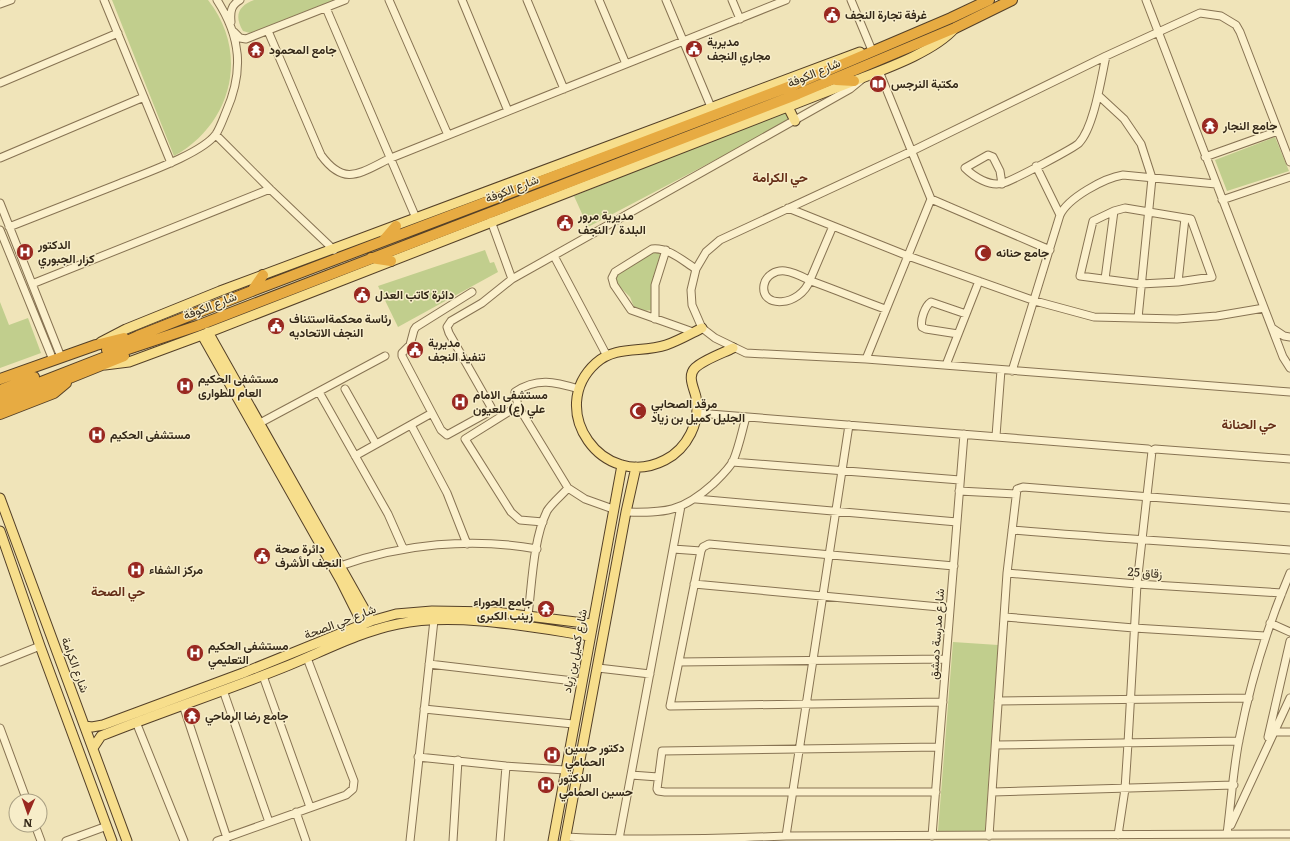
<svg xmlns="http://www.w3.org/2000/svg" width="1290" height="841" font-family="Literata,Vazirmatn,serif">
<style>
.green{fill:#c1ce8d}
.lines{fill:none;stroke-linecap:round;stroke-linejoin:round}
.minor-casing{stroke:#877353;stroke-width:9}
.major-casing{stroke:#544028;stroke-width:11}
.highway-casing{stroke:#544028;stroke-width:12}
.minor{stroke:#fbf0cc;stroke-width:7}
.major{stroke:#f7de8c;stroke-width:9}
.highway{stroke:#e7ab42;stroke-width:10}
.labels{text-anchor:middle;stroke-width:3;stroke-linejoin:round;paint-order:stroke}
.poi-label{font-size:12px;font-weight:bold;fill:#352919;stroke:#f7edc9;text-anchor:start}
.street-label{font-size:12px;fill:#352919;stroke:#f7edc9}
.neighbourhood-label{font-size:13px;font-weight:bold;fill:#642c16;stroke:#f7edc9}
</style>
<rect width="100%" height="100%" fill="#f0e4b9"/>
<path class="green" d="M112,0H208C250,53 232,124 174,156Z
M254,0H334L250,33L243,31C234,16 238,6 254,0Z
M786,111L789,121L588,227L574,196Z
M1275,137L1289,171L1227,191L1215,160Z
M485,250L490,263L494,262L498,272L398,327L378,286Z
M654,251L662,254L652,286V310L643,311L634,307L630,297L617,284L616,278L619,273Z
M0,302L9,325L28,318L41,353L0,368Z
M953,642L998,645L985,831H938Z"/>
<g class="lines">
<defs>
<path id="minor" d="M104,0L171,163
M389,0L448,135
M462,0L508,111
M527,0L564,89
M599,0L626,64
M666,0L711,107
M732,0L740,19
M851,0L871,48
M1146,0L1283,357L1290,368
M0,4L11,0
M326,8L416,218
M231,22C230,12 231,5 240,0
M268,31L321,155C345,188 361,172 391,158L786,0
M234,32L240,38L246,39L345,0
M0,83L118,33
M1098,95L1124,119L1141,144L1152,178L1138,318
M216,135L270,189L334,250
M1205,157L1278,131
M0,158L144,97
M1290,162L1240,32L1236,25L1221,16L1200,13L1106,56L912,151L720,240L706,252L696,269L691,290L692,305L702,328L715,338L746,353L866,359L1290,392
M1036,166L1060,215
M1002,184L1000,171L993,157L988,155L965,168C974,177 990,187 1003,183C1010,182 1076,147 1079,143C1094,127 1101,79 1106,56
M931,199L1050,250
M1222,200L1290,177
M0,203L61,357
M788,208L908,256L1035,301L1094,317L1177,319L1217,316L1264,308
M1125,208L1191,219L1212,277L1178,282L1141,284L1080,276L1093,221L1114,211Z
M491,221L512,279
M833,226L810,280C800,307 760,309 764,285C766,275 776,270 785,271C794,272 803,277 811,281C836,290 860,300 885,309
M9,227C45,213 81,199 116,185C140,175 202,154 216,134C220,128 223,119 226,112C244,71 241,37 217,0
M0,230L53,360
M554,256L607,356
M1105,279L1114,211
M1178,282L1185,218
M32,284L270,189
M472,292L416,327L414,330L410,345L402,353V356L441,430L447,435L487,413L491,407L449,333L447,327L451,321L482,303L512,279L850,89L861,80
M655,319V285L666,250
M1272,328L1284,336L1290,337
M693,332L631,310L614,285L612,278L615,272L652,249C668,247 683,261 696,269
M958,334L926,329L922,327C920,320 925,306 931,302L966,314
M866,359L931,199L879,71
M946,365L979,281
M1012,371L1060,215C1068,198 1104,178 1123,175L1216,184
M345,389L376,444
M579,389C555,382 537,377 515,392L518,406L568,488L585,499L613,509
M319,392L388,514L403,548
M518,406L465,439L511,512L520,520L543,522
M697,413L1148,449
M260,423L385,356
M411,425L447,493L467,544
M996,436L1001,370
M355,456L432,413
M732,462L960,480
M959,491L1016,494
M696,499L957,522
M626,512C665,513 682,512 713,484C719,478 729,469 733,461C739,447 742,431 746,417
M1012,530C1105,538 1197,543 1290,550
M673,549L701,551
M340,566C402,544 472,537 537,549
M1007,573L1137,584L1282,593
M694,584L950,608
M528,615C532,584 533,540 547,511C552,503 562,495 568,488
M1005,617L1134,628L1265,636
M1270,623L1290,632
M0,662L40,646
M679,662L946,659
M429,664L582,682
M598,668L650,674
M263,676L310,807
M223,690L269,822
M998,701L1249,698
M943,702L670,706L701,551L703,547L709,544L954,566
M183,705L227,838
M424,709L573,724
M136,722L184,841
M0,728L27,801
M1274,732H1290
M1268,737L1290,641
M996,745L1239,741
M418,757L506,766L565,770
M631,775L658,777
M936,792H665L658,791L657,789L662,751L939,747
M993,792L1234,785
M296,812L306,841
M35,825L41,841
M1231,825L1290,698
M1227,834C1231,803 1233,771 1239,740C1250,683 1267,627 1290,573
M1118,835L1125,789L1128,743L1137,584L1152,451L1155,449L1290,459
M786,836L849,425
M932,836L964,434
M989,836L1007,573L1017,489L1023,487L1290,508
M566,837C639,841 713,839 786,836L1290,834
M619,839L681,506
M66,841L107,826
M217,841L346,795L353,789L354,781L307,658
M410,841L434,620
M453,841L458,760
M500,841L506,766"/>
<path id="major" d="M788,107L795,121
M702,328C690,334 678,341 666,345C643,353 616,345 596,363C545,409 603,492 665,460C687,449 701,422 696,397C694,388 687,376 695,368C703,360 723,353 733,348
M208,332L371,621
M202,335L341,581L363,625
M101,342L126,329L220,291L860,52
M105,365L129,362L202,335L854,81C885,69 934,52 955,28
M0,498L127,841
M0,531L40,646L112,841
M85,726L92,727L103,725L243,673L371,621L396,614L432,611L496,612L592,624
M93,748L101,736C161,712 222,692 282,668C320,653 358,632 398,624C456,612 531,627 590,636
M553,841L622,465
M565,841L626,512L636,467"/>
<path id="highway" d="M836,80L854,81
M383,241L396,226
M371,258L391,261
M252,291L263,275
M107,350L138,336L252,291L796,84L951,18L989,0
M0,379L96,345L124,338
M0,390L34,377
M0,398L113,354L197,326L798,94L955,28L1012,0
M0,406L124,356
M0,414L54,393L66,383"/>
</defs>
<use href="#minor" class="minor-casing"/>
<use href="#major" class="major-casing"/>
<use href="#highway" class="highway-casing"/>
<use href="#minor" class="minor"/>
<use href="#major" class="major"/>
<use href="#highway" class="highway"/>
</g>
<defs>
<symbol id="civic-disc" viewBox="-11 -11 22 22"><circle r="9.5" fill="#992820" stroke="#f7edc9"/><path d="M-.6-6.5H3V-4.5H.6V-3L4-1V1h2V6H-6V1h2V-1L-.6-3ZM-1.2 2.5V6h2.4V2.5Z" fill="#fff"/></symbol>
<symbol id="temple-disc" viewBox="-11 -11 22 22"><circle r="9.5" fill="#992820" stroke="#f7edc9"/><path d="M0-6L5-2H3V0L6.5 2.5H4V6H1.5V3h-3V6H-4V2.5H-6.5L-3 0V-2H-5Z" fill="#fff"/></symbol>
<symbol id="library-disc" viewBox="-11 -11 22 22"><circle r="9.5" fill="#992820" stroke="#f7edc9"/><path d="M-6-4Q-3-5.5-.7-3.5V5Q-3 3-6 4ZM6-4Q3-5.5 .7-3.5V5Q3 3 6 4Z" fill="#fff"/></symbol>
<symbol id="hospital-disc" viewBox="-11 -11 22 22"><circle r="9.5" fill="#992820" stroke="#f7edc9"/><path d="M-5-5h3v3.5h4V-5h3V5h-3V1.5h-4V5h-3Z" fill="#fff"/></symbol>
<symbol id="mosque-disc" viewBox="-11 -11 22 22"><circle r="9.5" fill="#992820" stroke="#f7edc9"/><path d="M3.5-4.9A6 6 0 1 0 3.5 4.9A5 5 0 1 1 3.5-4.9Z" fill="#fff"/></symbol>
</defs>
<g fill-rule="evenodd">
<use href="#civic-disc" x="822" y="5" width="20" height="20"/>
<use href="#civic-disc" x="684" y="39" width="20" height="20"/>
<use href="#temple-disc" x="246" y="40" width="20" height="20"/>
<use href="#library-disc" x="868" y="74" width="20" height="20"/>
<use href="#temple-disc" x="1200" y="116" width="20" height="20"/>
<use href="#civic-disc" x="555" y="213" width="20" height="20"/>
<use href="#hospital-disc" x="15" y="242" width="20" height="20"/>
<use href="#mosque-disc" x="973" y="243" width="20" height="20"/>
<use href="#civic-disc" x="352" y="285" width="20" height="20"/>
<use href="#civic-disc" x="266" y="316" width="20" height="20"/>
<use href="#civic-disc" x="405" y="340" width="20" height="20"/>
<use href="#hospital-disc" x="175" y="376" width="20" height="20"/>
<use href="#hospital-disc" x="450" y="392" width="20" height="20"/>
<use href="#mosque-disc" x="628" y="401" width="20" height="20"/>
<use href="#hospital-disc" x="87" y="425" width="20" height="20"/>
<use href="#civic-disc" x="252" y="546" width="20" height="20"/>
<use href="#hospital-disc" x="126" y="560" width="20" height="20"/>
<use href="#temple-disc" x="536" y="599" width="20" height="20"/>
<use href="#hospital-disc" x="185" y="643" width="20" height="20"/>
<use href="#temple-disc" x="182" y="706" width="20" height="20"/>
<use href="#hospital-disc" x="542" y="745" width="20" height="20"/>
<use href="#hospital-disc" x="536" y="775" width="20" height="20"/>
</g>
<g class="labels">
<g class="poi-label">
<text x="845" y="19">غرفة تجارة النجف</text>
<text x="707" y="46">مديرية<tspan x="707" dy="14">مجاري النجف</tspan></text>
<text x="269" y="54">جامع المحمود</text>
<text x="891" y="88">مكتبة النرجس</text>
<text x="1223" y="130">جامع النجار</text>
<text x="578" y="220">مديرية مرور<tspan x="578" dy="14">البلدة / النجف</tspan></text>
<text x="38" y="249">الدكتور<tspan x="38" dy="14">كرار الجبوري</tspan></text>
<text x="996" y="257">جامع حنانه</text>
<text x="375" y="299">دائرة كاتب العدل</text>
<text x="289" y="323">رئاسة محكمةاستئناف<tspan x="289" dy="14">النجف الاتحاديه</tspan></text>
<text x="428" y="347">مديرية<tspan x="428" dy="14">تنفيذ النجف</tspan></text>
<text x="198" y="383">مستشفى الحكيم<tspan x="198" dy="14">العام للطوارى</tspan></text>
<text x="473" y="399">مستشفى الامام<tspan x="473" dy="14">علي (ع) للعيون</tspan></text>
<text x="651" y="408">مرقد الصحابي<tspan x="651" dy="14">الجليل كميل بن زياد</tspan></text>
<text x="110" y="439">مستشفى الحكيم</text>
<text x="275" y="553">دائرة صحة<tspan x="275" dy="14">النجف الأشرف</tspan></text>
<text x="149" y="574">مركز الشفاء</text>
<text x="533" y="606" text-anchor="end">جامع الحوراء<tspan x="533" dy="14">زينب الكبرى</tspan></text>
<text x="208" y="650">مستشفى الحكيم<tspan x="208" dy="14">التعليمي</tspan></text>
<text x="205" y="720">جامع رضا الرماحي</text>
<text x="565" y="752">دكتور حسين<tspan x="565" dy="14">الحمامي</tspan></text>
<text x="559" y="782">الدكتور<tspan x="559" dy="14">حسين الحمامي</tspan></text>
</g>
<g class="street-label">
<text transform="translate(814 73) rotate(-23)" y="4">شارع الكوفة</text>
<text transform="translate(512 189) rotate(-21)" y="4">شارع الكوفة</text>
<text transform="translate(210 306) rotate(-21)" y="4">شارع الكوفة</text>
<text transform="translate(1145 573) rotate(4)" y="4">زقاق 25</text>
<text transform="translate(340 622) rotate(-21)" y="4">شارع حي الصحة</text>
<text transform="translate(937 634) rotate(-86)" y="4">شارع مدرسة دمشق</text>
<text transform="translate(575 651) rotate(-79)" y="4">شارع كميل بن زياد</text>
<text transform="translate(75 665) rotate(70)" y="4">شارع الكرامة</text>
</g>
<g class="neighbourhood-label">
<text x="780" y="182">حي الكرامة</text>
<text x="1249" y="429">حي الحنانة</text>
<text x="118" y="596">حي الصحة</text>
</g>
</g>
<g transform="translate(28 813) rotate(182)"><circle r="19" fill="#f7edc9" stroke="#a99f83"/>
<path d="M0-3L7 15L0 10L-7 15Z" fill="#992820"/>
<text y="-6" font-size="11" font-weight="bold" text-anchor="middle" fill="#352919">N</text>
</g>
</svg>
